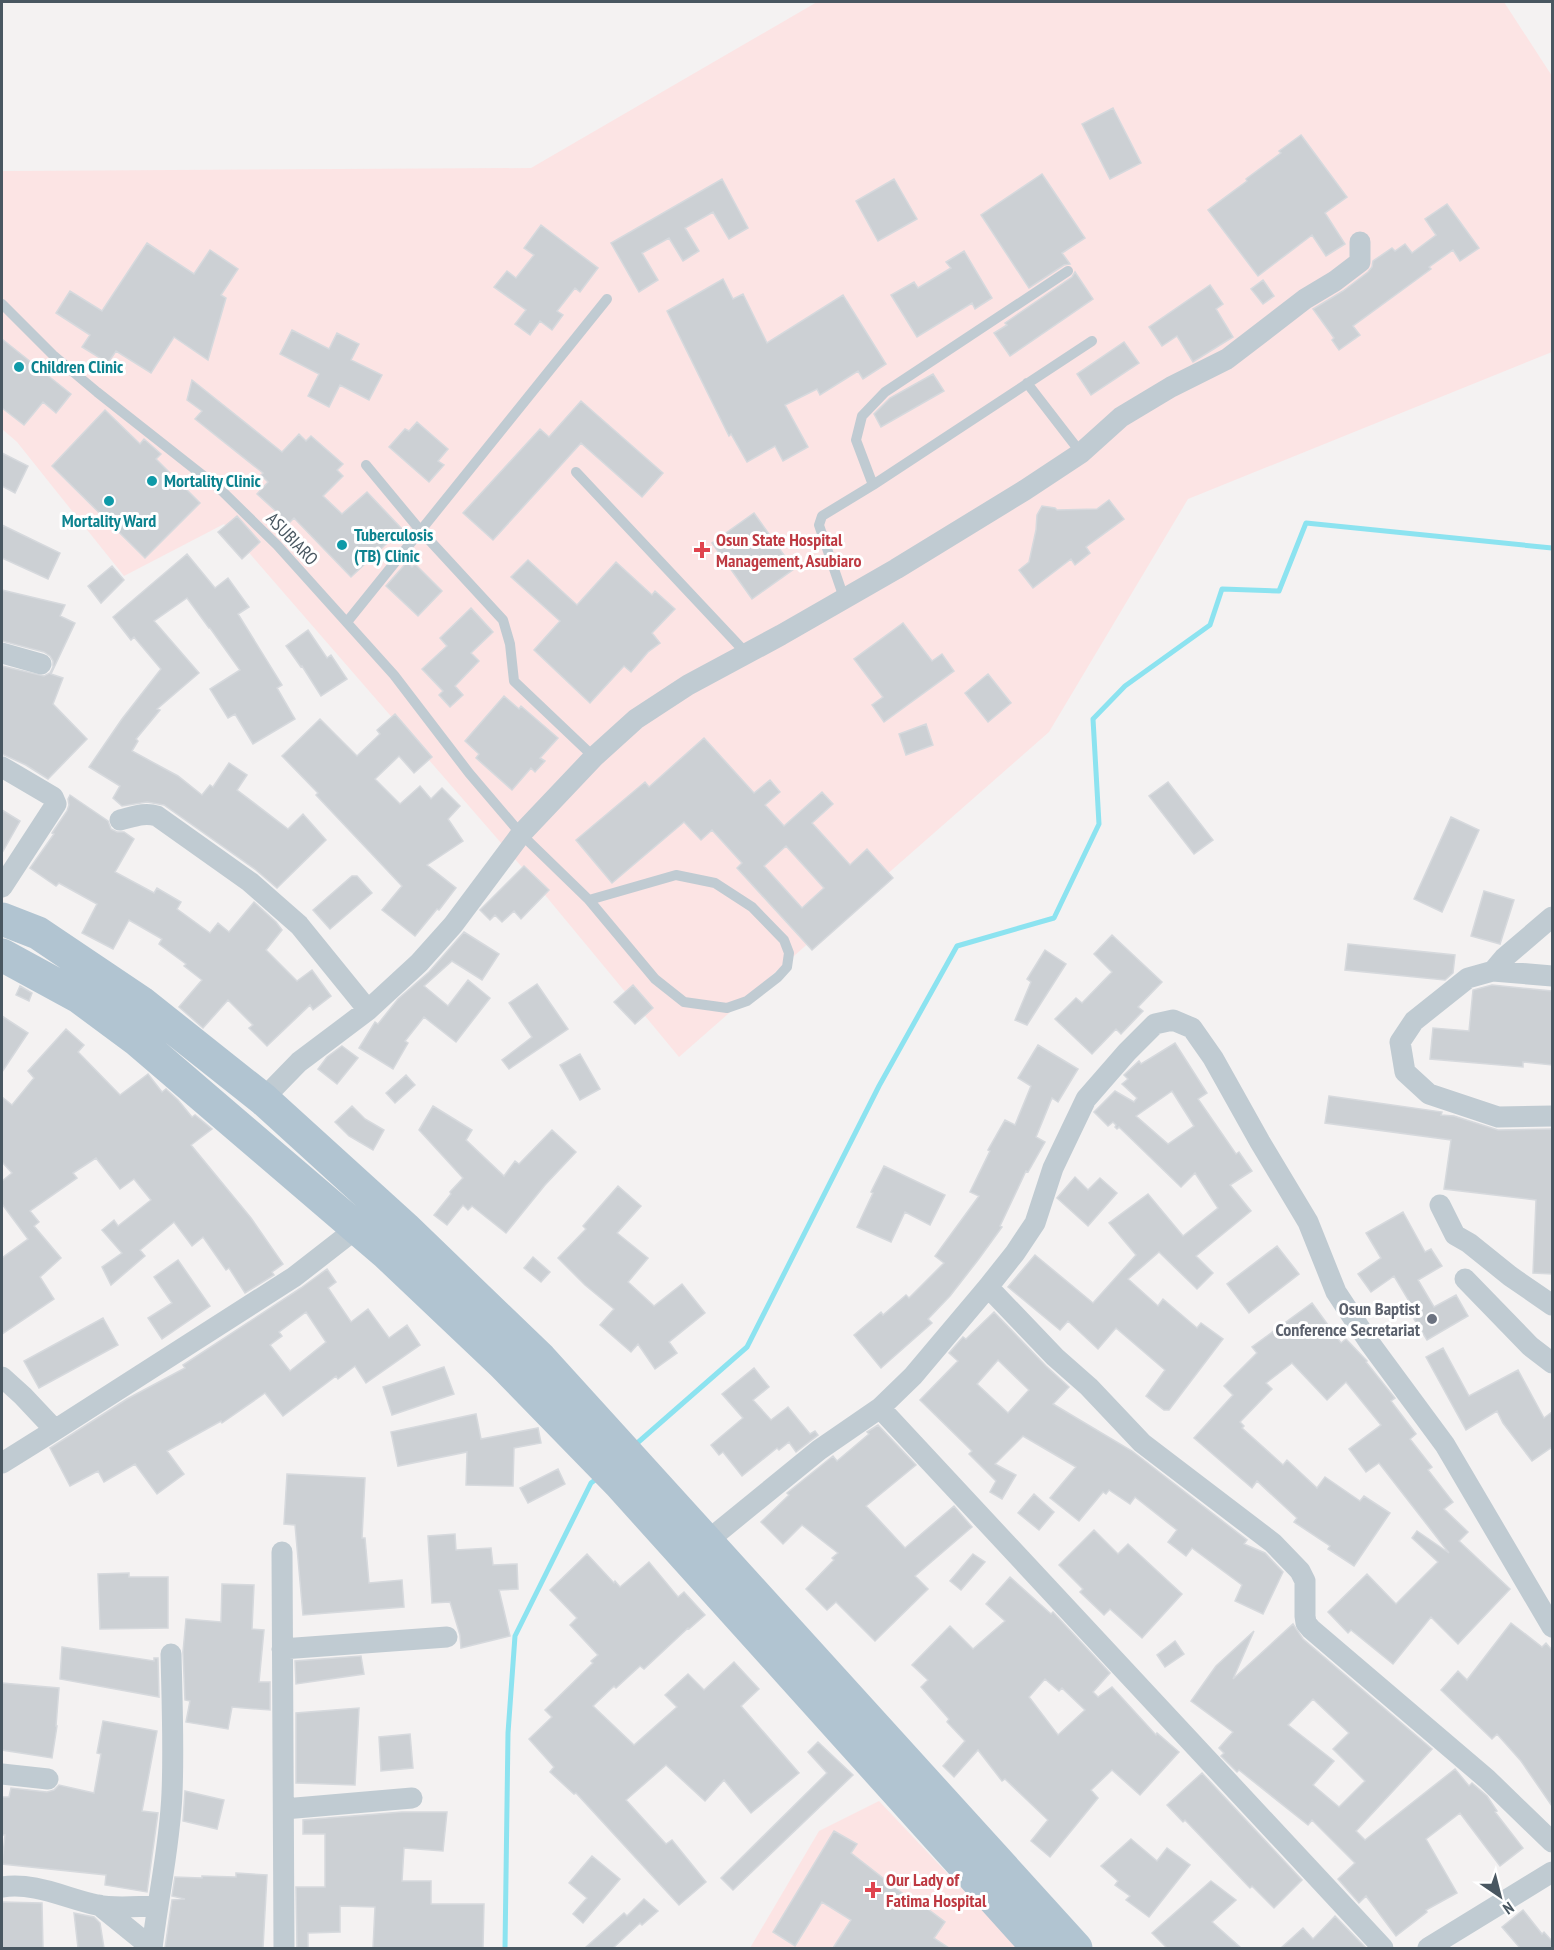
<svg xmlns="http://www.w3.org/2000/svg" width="1554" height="1950" font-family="'PT Sans Narrow',sans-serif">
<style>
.medical{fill:#fce4e4}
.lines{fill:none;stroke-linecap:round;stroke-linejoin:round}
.stream{stroke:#8ce3f0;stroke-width:5}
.building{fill:#ccd0d4;stroke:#d6d9dd;stroke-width:1.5;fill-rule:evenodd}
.service{stroke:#c0cbd2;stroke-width:10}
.minor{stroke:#c0cbd2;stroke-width:21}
.primary{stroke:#b1c4d1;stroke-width:33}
.culture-dot{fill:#0f9aa8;stroke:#fff;stroke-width:2}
.health-dot{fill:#e0444e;stroke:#fff;stroke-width:2}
.worship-dot{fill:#6b7280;stroke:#fff;stroke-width:2}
.labels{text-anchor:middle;stroke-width:6;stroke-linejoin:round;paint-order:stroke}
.culture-label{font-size:18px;font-weight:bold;fill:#0d838f;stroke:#fff;text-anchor:start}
.street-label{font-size:18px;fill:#495761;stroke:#fff}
.health-label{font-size:18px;font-weight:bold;fill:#be3a42;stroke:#fff;text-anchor:start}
.worship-label{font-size:18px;font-weight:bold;fill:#5b616d;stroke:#fff;text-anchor:end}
</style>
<rect width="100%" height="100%" fill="#f4f2f2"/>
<path class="medical" d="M817,2H1504L1552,76V352L1188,499L1049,732L679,1057L521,866L224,524L124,576L17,442L2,429V171L531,168Z
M879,1801L1018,1948H750L819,1831Z"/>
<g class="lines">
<path class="stream" d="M635,1445L747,1347L879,1086L957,946L1054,918L1099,824L1093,719L1125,686L1210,625L1222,589L1279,591L1306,523L1552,548
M505,1948L508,1733L515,1636L591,1483L599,1477"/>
</g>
<path class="building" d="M1113,108L1141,163L1110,179L1082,124Z
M1301,135L1347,197L1325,213L1345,244L1326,256L1312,235L1258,276L1208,210L1247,181L1246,179L1281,153L1279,151Z
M1042,174L1085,238L1062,253L1070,264L1064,265L1029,288L981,215Z
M722,179L748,228L729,239L713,212L685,228L699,251L683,261L669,238L642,253L658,280L639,292L611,243Z
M894,179L917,219L878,241L856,201Z
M1447,204L1479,248L1460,261L1453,250L1429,267L1431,269L1353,326L1360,335L1339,350L1332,340L1334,338L1313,309L1343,291L1368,272L1372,267L1373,261L1392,248L1395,251L1405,244L1412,253L1436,235L1425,219Z
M541,225L598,268L580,292L575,288L557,311L563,315L552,330L540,321L530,335L515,324L526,310L494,287L507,271L516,278L534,255L524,248Z
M147,243L194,274L210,250L238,269L221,295L226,298L208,360L174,337L151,373L116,351L108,363L82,347L90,335L56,313L70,291L102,311Z
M964,251L992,298L975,309L972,303L917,337L891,295L914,282L918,288L951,268L946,262Z
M1075,272L1093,299L1010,356L994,333L1007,325L1005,323L1072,277Z
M723,279L733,299L743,294L767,343L843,295L886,364L863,379L858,371L820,395L817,389L785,405L808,447L783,461L775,446L747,462L731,434L729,436L667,311Z
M1263,280L1274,296L1263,304L1251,289Z
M1210,285L1223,304L1216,309L1233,337L1193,362L1177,336L1162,346L1149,327Z
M292,330L329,349L337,333L359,344L351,360L382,375L369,400L340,385L329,407L308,396L319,374L280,354Z
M2,339L71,394L56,413L43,402L24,425L2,408Z
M1124,342L1139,363L1091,395L1077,374Z
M933,374L944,391L881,427L874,414L890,398Z
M192,380L282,452L299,434L306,441L311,436L343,464L337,470L343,476L323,496L342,514L367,492L402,529L351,577L294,518L289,523L257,494L268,482L261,475L263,473L195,419L202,411L187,400Z
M581,401L663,473L642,497L581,443L493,540L463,513L540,429L549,437Z
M105,410L140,444L144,439L161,454L156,459L200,503L145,558L52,466Z
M417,422L448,449L438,461L444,465L429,482L389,447L405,429L409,431Z
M2,453L28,466L15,493L2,486Z
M1109,500L1124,519L1086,547L1090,553L1075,565L1071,559L1033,588L1019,570L1029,562L1036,530L1037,515L1042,506L1055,508L1057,510L1097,509Z
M754,513L794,569L752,599L712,543Z
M237,516L260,542L242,559L218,532Z
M2,525L60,553L48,579L2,558Z
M187,554L215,588L228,578L249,607L238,614L282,685L277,688L295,719L253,744L235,714L228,718L210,689L240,670L210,628H209L187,598L154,621L199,673L157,709L160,710L136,739L138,741L132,751L178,776L202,795L210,785L213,787L229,763L247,775L237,790L288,829L303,814L326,840L277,888L256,870L164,805L147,802L122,806L113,798L120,786L89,767L122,719L161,669L134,637L131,640L113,617Z
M528,560L577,605L616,562L652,595L655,591L675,609L652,633L660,643L648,652L631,672L624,666L590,703L534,650L560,621L511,577Z
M407,562L412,567L415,564L442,591L418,616L386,586Z
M112,566L124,580L101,603L88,586Z
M2,590L65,605L60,616L75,623L51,674L63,678L53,704L87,739L48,779L26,765L2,754V666L44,676L50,673L53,667V661L50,656L44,652L2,641Z
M471,608L493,632L471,653L479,661L455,686L463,695L450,707L439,695L443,691L422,669L447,646L440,638Z
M903,623L932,661L942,654L954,671L884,722L872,705L883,697L854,659Z
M308,630L327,658L331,655L347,679L321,696L302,666L301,667L286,646Z
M988,674L1011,703L988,722L965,693Z
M504,696L519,709L521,706L558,738L540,758L545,761L535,772L531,768L512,790L476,758L479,754L465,741Z
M395,714L432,757L414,773L399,756L375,779L400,804L420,786L431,799L442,788L460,806L448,819L463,841L427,865L456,888L439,910L437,909L415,936L382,910L402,886L316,795L318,793L282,756L320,719L357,756L380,734L377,730Z
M926,724L933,745L906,755L899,734Z
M704,738L754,793L770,780L780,792L765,805L784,826L822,792L833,804L812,823L850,865L867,849L893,878L812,950L737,868L742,863L712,830L701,840L684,822L612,883L576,840L645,782L649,787ZM786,846L824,888L802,908L764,866Z
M1168,782L1213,840L1194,854L1149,796Z
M70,795L108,821L111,829L117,832H124L134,839L115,872L154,893L157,888L181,902L177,909L210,933L218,923L229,932L254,902L276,922L282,930L266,950L297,981L312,970L331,996L313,1010L310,1005L267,1046L249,1028L253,1025L228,1000L203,1028L179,1007L202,980L184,966L186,964L159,944L162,939L129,920L113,949L82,933L97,904L59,883L56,886L30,868L54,834L52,833L67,811L69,805L68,799Z
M2,810L20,821L2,853Z
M1451,817L1479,830L1442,912L1414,899Z
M524,866L549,890L521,919L514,911L502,922L495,915L490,920L480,910Z
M352,876H357L372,893L330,929L313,910Z
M1484,891L1514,900L1500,944L1471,936Z
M464,932L499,954L482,980L452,961L424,986L448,1006L468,980L490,998L456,1042L424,1017L405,1041L408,1043L393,1069L359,1048L375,1022L378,1024L398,999L429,972Z
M1112,935L1162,982L1138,1007L1143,1011L1121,1034L1116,1029L1092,1054L1055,1019L1076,998L1082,1003L1112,972L1094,954Z
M1348,944L1455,955L1453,973L1445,980L1345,970Z
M1045,950L1066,964L1027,1025L1015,1020L1031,982L1027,979Z
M537,984L568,1029L509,1069L502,1060L532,1037L509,1003Z
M633,985L653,1008L635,1024L614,1002Z
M1492,985L1552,991V1065L1523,1062V1067L1430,1059L1433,1028L1469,1031L1473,990Z
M20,986L32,993L29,1001L16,995Z
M2,1016L28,1033L2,1072Z
M66,1029L84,1045L78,1052L120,1095L148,1074L162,1092L166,1089L178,1100L192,1117L195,1115L212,1129L191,1145L251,1218L283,1264L272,1272L274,1275L245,1293L229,1268L226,1270L203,1237L192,1246L174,1222L140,1250L145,1256L111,1285L102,1267L122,1253L102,1230L114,1220L118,1226L151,1200L134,1179L120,1189L96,1158L73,1173L77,1178L30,1211L39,1222L34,1226L61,1258L40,1277L54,1299L2,1334V1258L28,1239L2,1204V1181L12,1173L2,1162V1097L12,1105L34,1078L28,1071Z
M1175,1043L1207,1093L1198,1099L1236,1154L1239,1152L1252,1171L1230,1185L1251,1211L1196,1256L1213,1273L1197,1289L1159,1252L1128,1279L1158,1306L1163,1299L1197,1328L1201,1323L1223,1339L1169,1410H1164L1146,1396L1165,1370L1116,1328L1098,1349L1068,1321L1060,1330L1008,1287L1035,1255L1093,1303L1136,1255L1109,1223L1148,1194L1183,1236L1218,1208L1195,1173L1181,1187L1119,1127L1117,1129L1115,1127L1116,1125L1113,1122L1108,1126L1094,1112L1115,1091L1134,1102L1137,1098L1122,1084L1128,1079L1124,1075L1139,1061L1141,1064ZM1172,1091L1194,1126L1168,1144L1136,1116Z
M1038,1045L1078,1069L1058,1102L1052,1098L1036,1137L1045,1142L1028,1172L1026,1171L1000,1226L1002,1227L978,1260L950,1296L928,1319L932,1323L881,1368L854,1335L881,1312L883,1315L906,1295L909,1298L944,1263L935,1256L979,1196L970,1192L990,1151L988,1150L1005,1120L1015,1125L1031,1086L1018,1078Z
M342,1046L358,1058L337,1084L318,1069L327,1057Z
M580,1054L600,1089L580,1100L560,1065Z
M406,1075L415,1085L395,1103L386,1093Z
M1329,1096L1442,1112L1441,1115L1454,1116L1498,1130L1552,1129V1274L1533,1273L1536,1200L1444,1189L1451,1140L1325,1123Z
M352,1106L365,1119L384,1130L373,1150L349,1136L335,1122Z
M433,1106L472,1130L466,1140L504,1176L515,1161L519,1164L552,1130L576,1152L545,1185L506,1233L472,1206L468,1210L463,1205L447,1225L434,1215L451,1194L450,1192L463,1178L419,1130Z
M884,1166L945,1195L930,1225L905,1212L891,1242L857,1227L873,1193L871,1192Z
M1075,1177L1088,1190L1100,1178L1117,1193L1088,1226L1057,1198Z
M618,1186L641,1206L617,1233L648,1258L628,1282L654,1306L682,1284L705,1313L669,1342L677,1353L655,1369L638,1344L631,1352L600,1325L614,1309L585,1285L558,1258L586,1229L583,1226Z
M1403,1212L1425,1252L1431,1249L1442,1266L1418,1280L1434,1307L1456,1295L1468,1316L1427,1340L1414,1319L1418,1316L1394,1276L1371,1292L1358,1274L1381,1258L1366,1233Z
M1277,1246L1299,1274L1249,1313L1227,1284Z
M533,1257L550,1272L541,1282L524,1268Z
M178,1260L210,1306L162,1339L148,1318L172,1303L154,1277Z
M327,1269L336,1282L328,1288L351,1322L368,1309L389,1338L407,1325L420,1345L366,1383L355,1366L338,1379L336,1376L283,1416L265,1393L222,1423L221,1421L167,1451L184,1474L157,1494L135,1464L104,1482L98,1471L70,1486L50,1448L127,1399L185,1368L183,1365L301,1288ZM306,1312L326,1342L290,1371L270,1345L282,1336L279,1332Z
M1312,1303L1341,1343L1346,1339L1367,1361L1366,1362L1395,1398L1391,1401L1416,1434L1410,1439L1432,1467L1428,1470L1453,1502L1444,1509L1468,1532L1459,1541L1510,1589L1458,1644L1431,1617L1393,1664L1351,1630L1348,1633L1328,1612L1367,1574L1396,1604L1438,1562L1412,1538L1417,1531L1449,1553L1379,1463L1366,1472L1349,1449L1381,1425L1346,1382L1327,1400L1292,1363L1266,1383L1272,1389L1240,1422L1244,1426L1242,1428L1283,1465L1287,1460L1317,1488L1325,1477L1360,1501L1364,1496L1390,1513L1354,1566L1328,1549L1330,1546L1294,1522L1297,1518L1257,1481L1252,1488L1194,1438L1233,1395L1224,1386L1257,1353L1252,1347Z
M994,1312L1046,1366L1069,1387L1053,1404L1132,1451L1247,1540L1244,1544L1265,1553L1283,1572L1263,1614L1235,1601L1242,1585L1192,1548L1186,1556L1168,1542L1177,1530L1135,1497L1130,1504L1109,1490L1106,1494L1103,1492L1079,1521L1050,1498L1076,1467L1023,1436L995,1464L1016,1475L1002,1499L990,1492L996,1481L969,1454L972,1451L920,1400L958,1361L949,1353L963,1337L966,1339ZM998,1360L1029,1390L1008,1413L977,1384Z
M103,1318L118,1345L39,1388L24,1361Z
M1443,1348L1469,1396L1518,1370L1544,1418L1552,1412V1447L1532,1461L1503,1423L1497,1411L1466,1430L1426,1357Z
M444,1367L454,1394L392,1415L383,1387Z
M754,1368L769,1387L753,1400L771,1420L788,1407L810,1434L815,1431L818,1435L796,1452L789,1442L779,1450L777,1448L742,1476L723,1452L719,1455L711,1445L743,1418L722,1394Z
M476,1414L481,1439L538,1428L541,1443L514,1448L513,1486L466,1485L467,1452L398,1466L391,1432Z
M878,1425L916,1465L866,1506L905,1548L954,1506L972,1527L915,1576L928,1589L875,1641L836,1602L827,1610L806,1589L834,1560L832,1558L838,1553L802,1525L783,1544L761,1522L789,1495L787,1493L833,1456L837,1461L869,1434L867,1432Z
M558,1469L565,1484L528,1503L520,1488Z
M287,1474L365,1478L362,1538H365L369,1583L402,1580L404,1607L303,1615L295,1525L284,1524Z
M1034,1494L1054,1512L1039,1530L1018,1513Z
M1094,1530L1118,1554L1128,1544L1182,1594L1142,1638L1110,1609L1104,1615L1080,1592L1083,1589L1059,1565Z
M455,1534L456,1550L491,1548L493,1565L517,1564L518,1589L499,1590L510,1636L461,1648L460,1635L450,1602L432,1603L428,1536Z
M587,1554L614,1583L615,1581L620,1587L649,1562L678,1597L684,1592L705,1615L689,1629L688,1628L644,1669L640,1666L616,1688L614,1686L593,1706L634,1745L677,1707L665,1695L688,1674L704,1690L734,1662L759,1689L741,1706L799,1773L751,1813L724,1780L705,1801L666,1765L626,1800L666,1844L672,1840L706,1882L679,1905L576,1793L574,1794L550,1772L554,1767L529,1739L552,1717L545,1710L593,1663L591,1661L598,1655L570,1625L577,1618L550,1590Z
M973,1554L985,1562L961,1590L950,1581Z
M129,1573V1577H168V1628L100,1629L98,1574Z
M1010,1577L1051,1614L1053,1612L1110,1673L1093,1692L1098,1697L1112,1687L1156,1735L1157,1733L1179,1752L1140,1795L1112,1770L1091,1790L1098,1798L1050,1857L1031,1841L1048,1820L1005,1779L1002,1781L978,1750L954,1777L943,1766L965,1741L947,1722L949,1719L921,1687L928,1680L912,1665L950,1626L973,1649L1005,1621L986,1604ZM1045,1679L1059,1691L1062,1688L1085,1710L1058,1735L1029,1697Z
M222,1584L254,1585L252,1629L264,1630L259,1682H270V1710L232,1707L228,1729L186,1722L190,1701L185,1700L183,1652L186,1619L221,1622Z
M1511,1623L1542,1647L1546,1643L1552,1650V1806L1521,1761L1497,1734L1492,1739L1441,1690L1458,1671L1467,1680Z
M1293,1624L1303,1639L1432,1749L1356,1831L1365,1840L1455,1769L1469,1786L1472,1783L1487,1796L1497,1811L1495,1812L1523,1848L1500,1866L1460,1813L1426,1839L1457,1893L1426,1910L1427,1912L1396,1936L1366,1896L1359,1903L1338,1879L1355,1863L1312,1820L1308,1825L1239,1770L1237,1772L1221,1756L1224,1753L1219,1748L1233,1732L1191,1701L1216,1666L1254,1631L1233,1679ZM1313,1699L1349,1733L1333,1749L1365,1781L1339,1807L1313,1785L1334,1761L1288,1725Z
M1175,1641L1184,1654L1165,1667L1157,1655Z
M62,1647L154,1661V1658H158L159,1697L60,1679Z
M361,1656L364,1674L296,1684L295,1661Z
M2,1683L59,1688L56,1726H57L52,1758L2,1750Z
M359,1708L355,1785L296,1783V1713Z
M103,1721L157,1731L142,1811L158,1813L147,1892L105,1885L106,1875L2,1864L5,1835H2V1797H9L11,1788L47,1792L54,1790L59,1785L94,1793L101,1754L97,1753Z
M410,1734L413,1768L381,1771L379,1737Z
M818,1742L853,1775L733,1890L721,1878L827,1773L808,1752Z
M1202,1773L1302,1880L1274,1908L1252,1886L1250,1888L1185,1820L1183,1822L1167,1805Z
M185,1791L224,1800L217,1829L183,1821Z
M402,1812H447L443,1851L404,1848L402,1881H431V1904H484L483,1948H373L375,1907L340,1906V1932L308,1933V1948H297L296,1887H325V1834H303V1820Z
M834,1831L857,1844L851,1853L915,1903L917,1901L945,1922L934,1938L949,1948H833L851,1920L822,1902L795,1946L773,1932Z
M1131,1839L1157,1861L1167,1848L1190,1865L1149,1917L1126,1900L1130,1896L1115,1885L1118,1881L1101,1866Z
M592,1856L620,1879L583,1923L573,1914L587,1898L569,1883Z
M236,1873L267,1875L263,1948H165L172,1900L185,1899L172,1896L175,1877L202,1878V1876L236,1877Z
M1211,1881L1236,1900L1212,1922L1241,1948H1167L1152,1933Z
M644,1899L658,1911L642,1925L640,1923L613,1948H585L624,1913L627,1916Z
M2,1902L42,1903L43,1948H2Z
M1523,1910L1542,1934L1544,1932L1552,1941V1948H1520L1502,1927Z
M74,1913L94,1917L100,1923L104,1948H78Z
M1335,1916L1366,1948H1281L1303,1928L1313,1939Z"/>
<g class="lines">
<path class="service" d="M2,304L53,355L97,392L220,489L277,545L394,675L469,773L521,834L589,900L655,979L684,1002L727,1008L747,1001L778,977L787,967L789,953L784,940L752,907L715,883L676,875L589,900
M1027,383L1081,453
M366,465L420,530L503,620L510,644L514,681L594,757
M576,472L746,653
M873,485L856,440L862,416L885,392L1068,271
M844,598L821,531L819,525L822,516L873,485L1092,341
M347,622L607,299"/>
<path class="minor" d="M2,653L41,664
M2,767L53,797L56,804L2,887
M120,820C133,817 144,812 157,816L250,882L299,925L368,1010
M1493,971L1504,958L1552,917
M1552,976L1493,971L1468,978L1414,1021L1400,1042L1405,1072L1429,1094L1498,1117L1552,1116
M263,1099L299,1062L368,1010L419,963L453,925L521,834L594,757L636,719L688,685L781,635L896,569L1025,490L1081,453L1121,417L1171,387L1227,359L1305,299L1335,281L1360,262V242
M1440,1205L1455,1235L1469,1243L1510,1276L1552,1305
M1465,1279L1530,1346L1552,1363
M988,1287L1055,1357L1089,1387L1142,1443L1273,1543L1300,1571L1305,1581V1616L1306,1623L1311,1629L1487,1779L1552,1842
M2,1377L23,1396L55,1430
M880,1408L1383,1948
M2,1463L55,1430L294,1277L357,1228
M706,1542L819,1450L880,1408L913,1376L988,1287L1015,1253L1035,1223L1053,1168L1086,1099L1127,1052L1155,1024L1173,1020L1192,1028L1213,1058L1260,1142L1308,1222L1336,1292L1369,1342L1445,1445L1552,1627
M282,1552L284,1948
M282,1649L447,1637
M2,1774L48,1779
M284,1809L412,1798
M2,1887C35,1882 65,1898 97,1905C115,1909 138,1906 157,1906
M99,1905L152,1948
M152,1948C158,1897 170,1845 172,1793C174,1747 172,1700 171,1654
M1428,1948L1552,1872"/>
<path class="primary" d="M2,919L38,933L142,1003L263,1099L405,1228L541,1359L1076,1948
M2,955L79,997L137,1040L387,1254L502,1363L619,1483L1038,1948"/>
</g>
<g class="culture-dot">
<circle cx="19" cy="367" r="6"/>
<circle cx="152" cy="481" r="6"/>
<circle cx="109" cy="501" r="6"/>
<circle cx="342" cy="545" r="6"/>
</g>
<g class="health-dot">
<path d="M699 541h6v6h6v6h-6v6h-6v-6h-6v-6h6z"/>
<path d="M870 1881h6v6h6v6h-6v6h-6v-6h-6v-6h6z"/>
</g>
<circle class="worship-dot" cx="1432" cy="1319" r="6"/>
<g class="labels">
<g class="culture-label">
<text x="31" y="373">Children Clinic</text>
<text x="164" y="487">Mortality Clinic</text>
<text x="109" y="527" text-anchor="middle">Mortality Ward</text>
<text x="354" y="541">Tuberculosis<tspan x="354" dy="21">(TB) Clinic</tspan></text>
</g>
<g class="street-label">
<text transform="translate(292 539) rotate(46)" y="6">ASUBIARO</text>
</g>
<g class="health-label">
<text x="716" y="546">Osun State Hospital<tspan x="716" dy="21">Management, Asubiaro</tspan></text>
<text x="886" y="1886">Our Lady of<tspan x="886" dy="21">Fatima Hospital</tspan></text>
</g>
<g class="worship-label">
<text x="1420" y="1315">Osun Baptist<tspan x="1420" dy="21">Conference Secretariat</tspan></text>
</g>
</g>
<rect width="1554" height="1950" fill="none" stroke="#495761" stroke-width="6"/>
<g transform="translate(1500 1896) rotate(145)" stroke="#ffffff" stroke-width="4.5" paint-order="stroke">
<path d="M0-4.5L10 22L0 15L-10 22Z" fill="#495761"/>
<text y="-9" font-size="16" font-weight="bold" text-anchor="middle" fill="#495761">N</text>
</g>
</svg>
